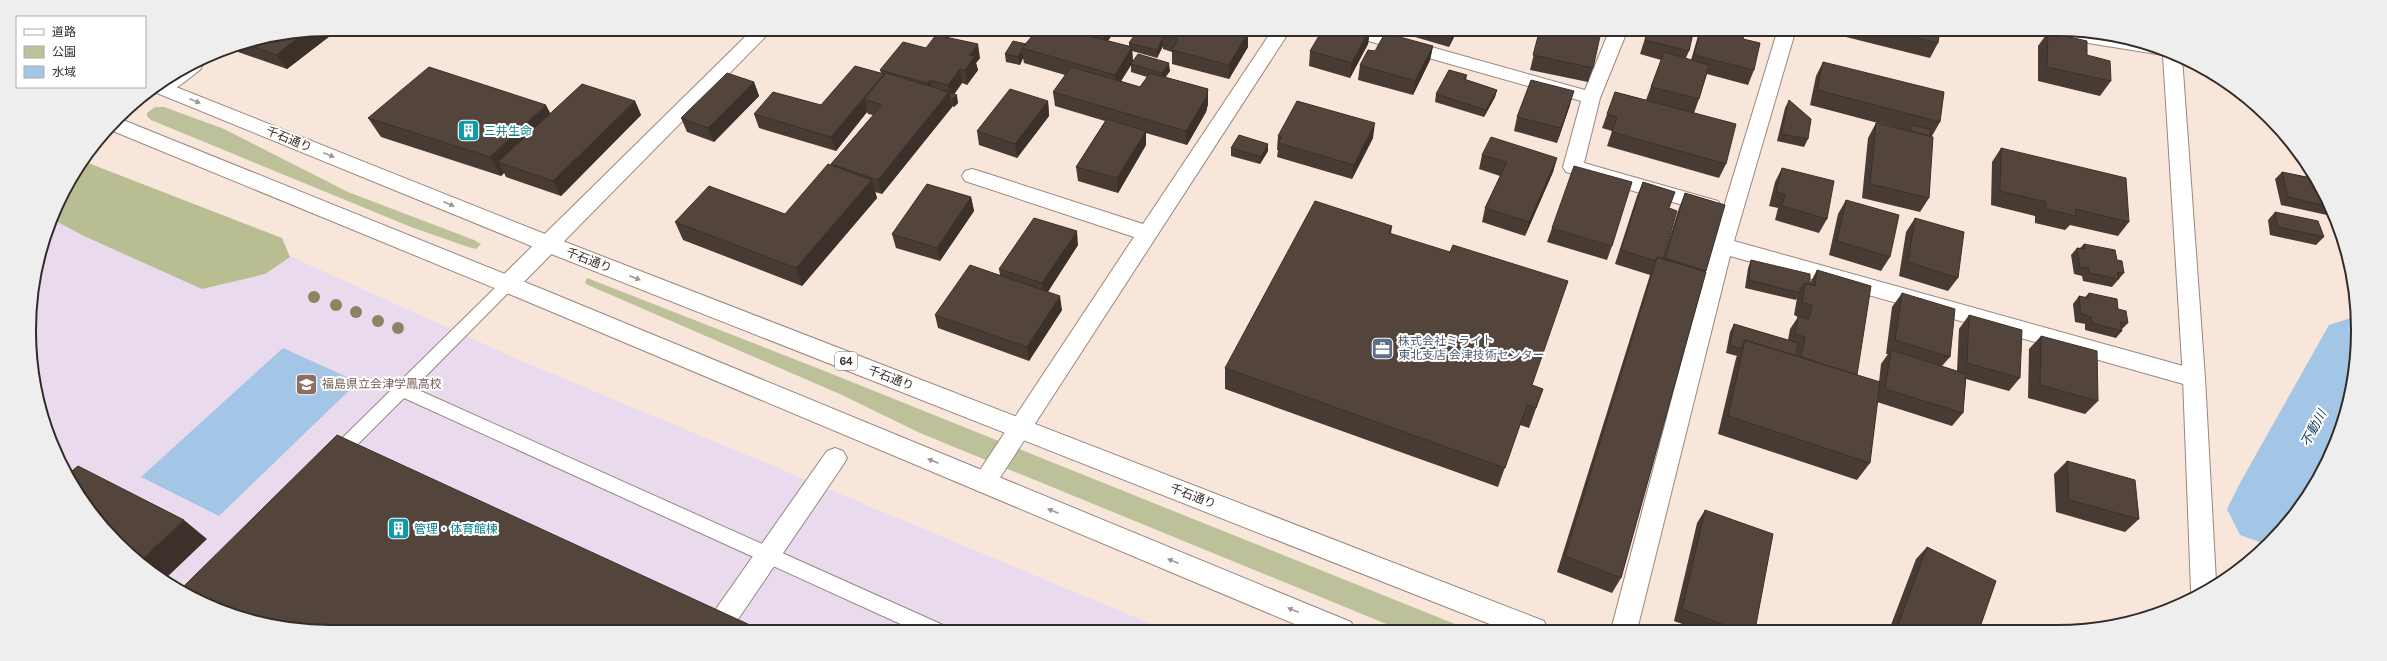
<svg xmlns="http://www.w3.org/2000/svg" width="2387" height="661" font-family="Karla,'Noto Sans JP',sans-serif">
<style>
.education{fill:#eadaed}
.green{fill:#bcc199}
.forest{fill:#b8bd92}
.water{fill:#a3c6e6}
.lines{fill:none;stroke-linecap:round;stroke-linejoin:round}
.river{fill:#a3c6e6;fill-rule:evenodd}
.lane-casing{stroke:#99877d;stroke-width:2}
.street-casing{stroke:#99877d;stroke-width:2}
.secondary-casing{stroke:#99877d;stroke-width:2}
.primary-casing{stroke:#99877d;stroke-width:2}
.lane{fill:#fff;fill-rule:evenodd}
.street{fill:#fff;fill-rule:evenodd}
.secondary{fill:#fff;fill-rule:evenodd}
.primary{fill:#fff;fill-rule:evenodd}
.tree{fill:#8b8463}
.wall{fill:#483b34;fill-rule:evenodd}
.shaded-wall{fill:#3b302a}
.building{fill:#54453c;stroke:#3b302a}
.oneway{fill:#999593}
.labels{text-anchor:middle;stroke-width:4;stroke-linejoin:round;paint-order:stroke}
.shield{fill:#fff;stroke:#706b68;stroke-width:1}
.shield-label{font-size:11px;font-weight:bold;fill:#332b27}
.culture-label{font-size:12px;fill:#0d838f;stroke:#fff;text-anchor:start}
.street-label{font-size:12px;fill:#332b27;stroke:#fff}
.service-label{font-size:12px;fill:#4e5e75;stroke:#fff;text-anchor:start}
.education-label{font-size:12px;fill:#785e54;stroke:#fff;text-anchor:start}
.water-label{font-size:13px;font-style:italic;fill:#113b5a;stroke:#fff}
.rim{fill:none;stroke:#332b27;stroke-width:2}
</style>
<rect width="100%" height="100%" fill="#f9e6db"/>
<path class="education" d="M82,162L517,359L1168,631L331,632L272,626L180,591L132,557L91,514L60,464L39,409L30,311L39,252L60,197Z"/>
<path class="green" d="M155,107H164L224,129L348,192L474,240L481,244L476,249L468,247L411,227L151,120L147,116V113Z
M587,278L822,370L1470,630H1401L920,433L842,395L588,285L585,283Z"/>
<path class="forest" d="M83,161L282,238L290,257L265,274L202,289L84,236L52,219L60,197Z"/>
<path class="water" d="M283,348L358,382L219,516L141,477Z"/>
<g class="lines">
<path class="river" d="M2357,316L2358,330L2352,389L2327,464L2270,544L2268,545L2240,535L2227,509L2240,483L2329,325Z"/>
<defs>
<path id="lane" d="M508,278L513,280L516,284L513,288L414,388L943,625L945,631H916L404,398L341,461L335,463L329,461L326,456L329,451L503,280Z"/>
<path id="street" d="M753,29H773L516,290L508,292L500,290L497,284L500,278Z
M1273,29H1291L992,490L984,493L976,490L972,483L976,476L1134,237L965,181L962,176L965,171L972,169L979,171L1143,224Z
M1337,29H1367L1585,90L1610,29H1628L1600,98L1584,163L1718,201L1721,206L1718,211L1711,213L1566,172L1563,167L1581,101L1340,33Z
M1778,29H1796L1734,241L2194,369L2202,372L2205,378L2202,384L2194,387L1730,256L1637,630H1611L1712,246Z
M200,62L202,66L200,70C187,79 171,97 155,92L154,90Z
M835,448L843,451L847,458L843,465L730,631H710L707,624L711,616L827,451Z"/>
<path id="secondary" d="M2047,29C2091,29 2142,36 2182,57L2205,378L2216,582L2194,598L2191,591L2183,378L2163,55L2088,43L2050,33Z"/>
<path id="primary" d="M166,83L555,238L1544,621L1548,630H1505L541,250L152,91Z
M118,118L542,289L1351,622L1355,631H1311L526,301L108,129Z"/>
</defs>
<use href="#lane" class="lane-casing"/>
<use href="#street" class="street-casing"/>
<use href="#secondary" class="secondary-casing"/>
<use href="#primary" class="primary-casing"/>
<use href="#lane" class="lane"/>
<use href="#street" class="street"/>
<use href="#secondary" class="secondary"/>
<use href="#primary" class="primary"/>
</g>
<g class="tree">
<circle cx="314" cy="297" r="6"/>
<circle cx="336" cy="305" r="6"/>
<circle cx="356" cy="312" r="6"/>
<circle cx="378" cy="321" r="6"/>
<circle cx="398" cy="328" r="6"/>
</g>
<path class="wall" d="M330,29H339L287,69L235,51L232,47L272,35Z
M429,29H448L443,33Z
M457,29H481L474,35Z
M1063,29H1116L1108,41L1129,47V43L1163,36V35L1167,29H1241L1240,30L1248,47L1229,79L1172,64V52L1163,49V46L1157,58L1132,51L1133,61L1170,71L1165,77L1208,89V104L1206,112L1187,145L1146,133V145L1118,193L1078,181L1076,167L1105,121L1055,106L1053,92L1065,75L1024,63L1023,58L1020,65L1006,62L1005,54L1026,44ZM1131,65V72L1147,77L1140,87L1121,81Z
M1370,29L1368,44L1350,78L1309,66L1310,51Z
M1416,29H1458L1449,47L1415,37Z
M1540,29L1596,31L1593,68L1588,82L1530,70Z
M1648,29H1694L1689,51L1686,58L1691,60L1700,29H1730L1743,39L1754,70L1748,85L1707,74L1699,99L1694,113L1726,164L1719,178L1607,146L1612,131L1602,128L1615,92L1646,100L1661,60L1640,54Z
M1814,29H1940L1938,43L1930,58Z
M2048,32L2087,55L2111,81L2100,96L2038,81V46Z
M1433,46L1430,60L1413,95L1358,80L1360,65L1375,51Z
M926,48L980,58L976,63L978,70L967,85L962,83L954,94L958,103L954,107L951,106L952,107L882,194L875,192L877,198L802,286L683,240L675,222L785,214L831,165V164L873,115L868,114L867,112L836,151L759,128L754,114L821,105L881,73L880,70Z
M1823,62L1940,122L1932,136L1929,198L1920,212L1862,198L1868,138L1876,123L1908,131L1810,105L1816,76Z
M1467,75L1466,80L1497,90L1495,97L1484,117L1435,102L1436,94Z
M754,82L759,96L714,142L687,132L681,118Z
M1789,100L1808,139L1804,147L1777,141L1785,108Z
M635,101L641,115L561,196L506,177L504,173L501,176L381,137L368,118L550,113Z
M1048,101L1049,116L1017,158L979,145L977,131Z
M1570,105L1557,143L1514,131L1517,117Z
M1278,136L1373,138L1352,179L1277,157L1278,150H1277Z
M1231,148L1268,151L1260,164L1231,156Z
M2001,148L2129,222L2118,236L2070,225L2065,230L2035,223V216L1991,205L1992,162Z
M1482,155L1557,158L1553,172L1525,236L1482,222L1485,208L1500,176L1479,169Z
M1782,168L1827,219L1819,233L1775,220L1778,208L1769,206L1775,182Z
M2282,172L2316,179L2336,217L2281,205L2275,179Z
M1643,182L1669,208L1663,259L1679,208L1685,193L1706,271L1621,578L1612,593L1557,572L1650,275L1615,264L1637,196Z
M971,197L974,211L940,261L896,248L892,234Z
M1846,200L1890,257L1881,271L1829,255L1838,214Z
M2275,212L2324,237L2316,245L2270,235L2268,220Z
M1915,218L1958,278L1948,291L1899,276L1906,232Z
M1552,228L1612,246L1607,260L1547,242Z
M1391,234L1532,385L1543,389L1529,428L1520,425L1498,487L1225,389V368Z
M2084,244L2117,260L2124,273L2112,287L2083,281L2082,276L2074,274L2071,255L2077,248H2080Z
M1078,245L1048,292L1062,310L1029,361L938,328L935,315L1000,275L999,269Z
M1751,260L1810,283L1817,270L1857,375L1879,382L1881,364L1888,354H1886L1892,307L1902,293L1950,357L1942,366L1957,371L1959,329L1969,315L2020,378L2009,391L1966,379L1963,413L1952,426L1877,402L1870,463L1857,480L1718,434L1736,358L1737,356L1726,353L1730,332L1734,324L1788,340L1790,329L1798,317L1794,315L1797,298L1796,300L1745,288L1748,268Z
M2089,293L2118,309L2128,323L2122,329V331L2116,338L2085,330V324L2075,322L2073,304L2079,296L2084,298Z
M2041,336L2098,401L2085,414L2028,398L2029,349Z
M2067,461L2139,519L2125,532L2056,512L2054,474Z
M1705,510L1755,630H1699L1674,621L1697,523Z
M1927,547L1979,630H1889L1916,559Z"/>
<path class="shaded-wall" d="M330,29H339L287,69L276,55L307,31Z
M440,29H448L443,33Z
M471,29H481L474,35Z
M1105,29H1116L1105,45L1104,31Z
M1370,29L1368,44L1350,78L1352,63Z
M1456,29H1458L1449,47L1451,39Z
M1248,32V47L1229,79V65Z
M1163,38V46L1157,58V50Z
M978,44L980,58L976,63L978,70L967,85L965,70L969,55Z
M1433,46L1430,60L1413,95L1415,81Z
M1132,47L1133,62L1116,89L1115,75Z
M1022,51L1023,58L1020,65L1018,57Z
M1169,63L1170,71L1163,81L1162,73Z
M960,69L962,83L951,99L948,85Z
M884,74L887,88L864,99L867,112L836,151L831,137Z
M930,80L933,94L930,98L927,83Z
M754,82L759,96L714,142L708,128Z
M1208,89V104L1206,112L1187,145L1186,131Z
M1497,90L1495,97L1484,117L1486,110Z
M1574,91L1570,105L1557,143L1561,128Z
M949,92L952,107L882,194L878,180Z
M957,95L958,103L954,107L952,99Z
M635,101L641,115L561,196L553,181Z
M1048,101L1049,116L1017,158L1015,144Z
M546,105L556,124L498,162L504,173L501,176L490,157Z
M1375,123L1373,138L1352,179L1354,165Z
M1146,131V145L1118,193L1117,178Z
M1268,144V151L1260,164L1261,157Z
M1557,158L1553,172L1525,236L1529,222Z
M872,180L877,198L802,286L796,268Z
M971,197L974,211L940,261L937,248Z
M1392,226L1389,248V233Z
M1077,231L1078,245L1044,297L1042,283Z
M1060,296L1062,310L1029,361L1027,347Z
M184,520L207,539L164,580L139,562Z"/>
<path class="building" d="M1038,29H1062L1132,47L1115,75L1022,48Z
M1097,29H1105L1104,31Z
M1167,29H1235L1248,32L1229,65L1172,50L1178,39L1163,35Z
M1323,29H1370L1352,63L1310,51Z
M1416,29H1456L1451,39Z
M1540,29H1588L1601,32L1593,68L1533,55Z
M1588,29H1596V31Z
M1649,29H1694L1689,51L1645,40Z
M1701,29H1730L1744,33L1743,39L1760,43L1754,70L1694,55Z
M1880,29H1940L1938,43Z
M1138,30L1163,36V38L1157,50L1129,43Z
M307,31L276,55L244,43L272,35Z
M2048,32L2087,41V55L2110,61L2111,81L2047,67Z
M1385,33L1433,46L1415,81L1360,65L1368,50L1375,51Z
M936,35L978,44L969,55L975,56L965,70L960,69L948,85L930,80L927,83L880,70L903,42L926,48Z
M1013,41L1026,44L1022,48V51L1018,57L1005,54Z
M1664,52L1709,65L1699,99L1651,87Z
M1138,54L1169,63L1162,73L1131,64Z
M1823,62L1944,92L1940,122L1817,90Z
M855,66L884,74L831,137L754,114L773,92L821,105Z
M429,67L546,105L490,157L368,118Z
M1071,67L1140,87L1150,73L1208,89L1206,98L1186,131L1053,92Z
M1449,70L1467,75L1464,79L1497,90L1486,110L1436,94Z
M727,73L754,82L708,128L681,118Z
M886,73L949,92L878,180L831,164L882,105L864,99Z
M1531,80L1574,91L1561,128L1517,117Z
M582,84L635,101L553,181L498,162Z
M1010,89L1048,101L1015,144L977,131Z
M941,90L957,95L952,99L950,98L949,92Z
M1615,92L1736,124L1726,164L1612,132L1617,117L1607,114Z
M1789,100L1811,119L1808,139L1781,134Z
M1297,101L1375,123L1354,165L1278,143L1282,137L1278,136Z
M1107,119L1146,131L1117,178L1076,167Z
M1876,123L1933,137L1929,198L1870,184Z
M1912,125L1930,129V136L1911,131Z
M1239,135L1268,144L1261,157L1231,148Z
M1491,137L1557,158L1529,222L1485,208L1507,162L1482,155Z
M2001,148L2126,178L2129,222L2075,209L2076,216L2046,209V202L2000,191Z
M828,164L872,180L796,268L675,222L709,186L785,214Z
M1574,166L1632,182L1612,246L1552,228Z
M1782,168L1834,181L1827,219L1782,206L1785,194L1776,192Z
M2282,172L2316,179L2330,207L2288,197Z
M1643,182L1675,192L1669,208L1677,211L1663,259L1657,257L1656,261L1621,250Z
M927,184L971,197L937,248L892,234Z
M1685,193L1725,205L1706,271L1665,258Z
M1846,200L1899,215L1890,257L1837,241Z
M1315,201L1392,226L1389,233L1450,252L1453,245L1568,281L1532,385L1543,389L1536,408L1527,405L1505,468L1225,368Z
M2275,212L2318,221L2324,237L2278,227Z
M1034,218L1077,231L1042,283L999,269Z
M1915,218L1964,232L1958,278L1908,262Z
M2084,244L2115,250L2117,260L2122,261L2124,273L2117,272L2119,279L2089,273V268L2080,267L2077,248L2085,249Z
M1657,257L1706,272L1621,578L1565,556Z
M1751,260L1810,274V285L1805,283L1802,288H1800V293L1749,280Z
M970,265L1060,296L1027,347L935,315Z
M1817,270L1871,286L1857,375L1801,357L1805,337L1795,334L1798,316L1809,319L1812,305L1802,302L1805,283L1815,286Z
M1902,293L1955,309L1950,357L1895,340Z
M2089,293L2117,299L2118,309L2126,311L2128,323L2120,322L2122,331L2092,323L2091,317L2081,314L2079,296L2088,298Z
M1969,315L2022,330L2020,378L1967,363Z
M1734,324L1798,343L1796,356L1745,340L1741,349L1730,345Z
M2041,336L2097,351L2098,401L2040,385Z
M1745,340L1880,382L1870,463L1728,416Z
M1891,350L1966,374L1963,413L1885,389Z
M337,435L763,631L330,632L272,626L179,591Z
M2067,461L2135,480L2139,519L2069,500Z
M78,466L184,520L139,562L132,557L91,514L67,475Z
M1705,510L1773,534L1755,630H1738L1682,609Z
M1927,547L1996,581L1979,630H1896Z"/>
<defs><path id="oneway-solid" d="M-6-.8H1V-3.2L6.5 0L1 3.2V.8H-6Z"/></defs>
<g class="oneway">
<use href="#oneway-solid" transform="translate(195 101) rotate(22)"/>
<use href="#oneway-solid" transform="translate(329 155) rotate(22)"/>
<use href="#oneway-solid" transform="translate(449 204) rotate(22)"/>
<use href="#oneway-solid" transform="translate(635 278) rotate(21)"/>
<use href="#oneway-solid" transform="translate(933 461) rotate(-157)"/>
<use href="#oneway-solid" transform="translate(1053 511) rotate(-158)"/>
<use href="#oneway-solid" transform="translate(1173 561) rotate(-158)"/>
<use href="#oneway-solid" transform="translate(1293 610) rotate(-158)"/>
</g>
<defs>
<symbol id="building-square" viewBox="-11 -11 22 22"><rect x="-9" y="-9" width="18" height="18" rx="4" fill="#0f9aa8" stroke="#fff"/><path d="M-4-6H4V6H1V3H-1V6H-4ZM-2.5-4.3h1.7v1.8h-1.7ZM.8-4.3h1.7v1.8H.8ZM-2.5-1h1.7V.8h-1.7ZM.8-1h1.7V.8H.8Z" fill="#fff"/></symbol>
<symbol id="office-square" viewBox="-11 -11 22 22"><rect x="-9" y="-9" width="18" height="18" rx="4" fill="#5c6f8a" stroke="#fff"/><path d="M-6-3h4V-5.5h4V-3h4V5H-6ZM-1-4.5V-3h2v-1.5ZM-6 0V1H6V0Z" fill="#fff"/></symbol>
<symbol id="school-square" viewBox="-11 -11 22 22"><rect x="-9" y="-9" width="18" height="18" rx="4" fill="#8d6e63" stroke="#fff"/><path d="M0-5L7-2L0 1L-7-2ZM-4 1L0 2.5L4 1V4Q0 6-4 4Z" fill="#fff"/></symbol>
</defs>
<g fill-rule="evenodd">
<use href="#building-square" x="456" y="118" width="25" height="25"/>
<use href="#office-square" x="1370" y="336" width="25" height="25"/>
<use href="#school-square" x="294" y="372" width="25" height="25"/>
<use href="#building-square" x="386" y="516" width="25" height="25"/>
</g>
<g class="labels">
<rect class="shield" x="835" y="352" width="22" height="18" rx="3"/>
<g class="shield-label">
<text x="846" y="365">64</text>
</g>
<g class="culture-label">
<text x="484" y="135">三井生命</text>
<text x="414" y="533">管理・体育館棟</text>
</g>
<g class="street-label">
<text transform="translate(289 139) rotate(22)" y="4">千石通り</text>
<text transform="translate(589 260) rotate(21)" y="4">千石通り</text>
<text transform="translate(891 378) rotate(21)" y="4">千石通り</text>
<text transform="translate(1193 496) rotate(21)" y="4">千石通り</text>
</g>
<g class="service-label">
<text x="1398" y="345">株式会社ミライト<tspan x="1398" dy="14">東北支店 会津技術センター</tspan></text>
</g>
<g class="education-label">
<text x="322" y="388">福島県立会津学鳳高校</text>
</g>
<g class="water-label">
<text transform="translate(2313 428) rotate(-62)" y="5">不動川</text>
</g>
</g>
<path d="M0 0H2387V661H0ZM330 36H2057A294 294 0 0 1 2351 330V331A294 294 0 0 1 2057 625H330A294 294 0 0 1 36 331V330A294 294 0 0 1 330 36Z" fill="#efeeee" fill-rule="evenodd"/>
<path class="rim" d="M330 36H2057A294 294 0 0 1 2351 330V331A294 294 0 0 1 2057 625H330A294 294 0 0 1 36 331V330A294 294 0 0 1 330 36Z"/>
<rect x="16" y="16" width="130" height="72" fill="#ffffff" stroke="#adaaa9"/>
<rect x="24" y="29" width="20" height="6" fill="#ffffff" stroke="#adaaa9"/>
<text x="52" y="36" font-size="12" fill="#332b27">道路</text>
<rect x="24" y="46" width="20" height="12" fill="#bcc199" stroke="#adaaa9"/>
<text x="52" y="56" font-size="12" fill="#332b27">公園</text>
<rect x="24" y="66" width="20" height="12" fill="#a3c6e6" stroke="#adaaa9"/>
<text x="52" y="76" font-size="12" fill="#332b27">水域</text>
</svg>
